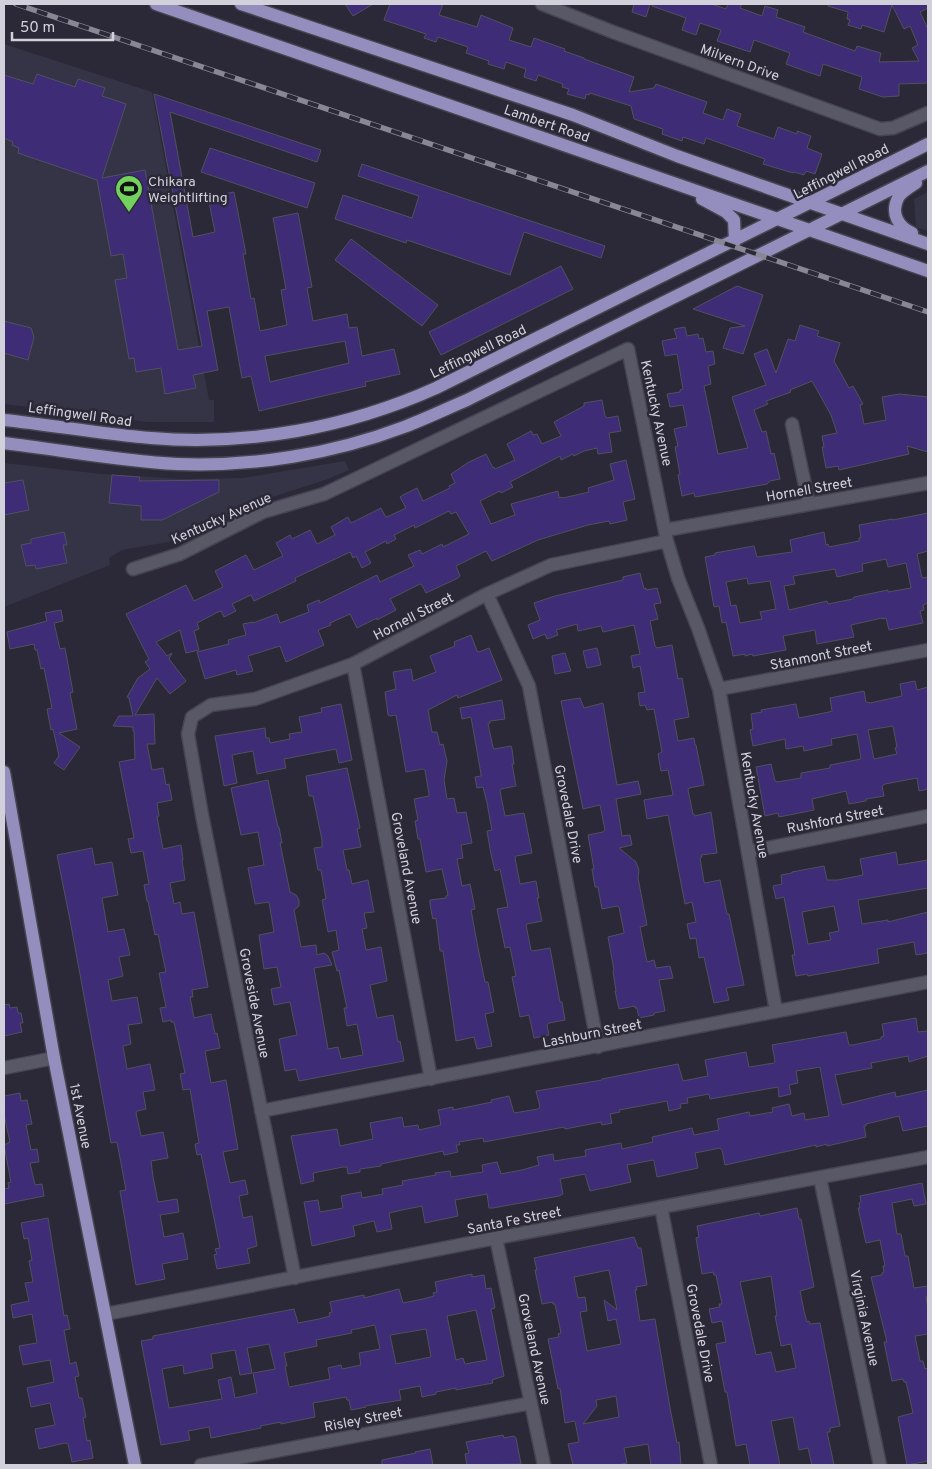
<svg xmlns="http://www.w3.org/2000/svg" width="932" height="1469" font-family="Overpass,sans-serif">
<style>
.built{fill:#353346}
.building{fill:#3e2c76;stroke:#51505f;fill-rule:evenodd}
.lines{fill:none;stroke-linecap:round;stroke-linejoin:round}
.minor-casing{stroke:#45444f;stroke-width:15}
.major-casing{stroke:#45444f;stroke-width:15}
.minor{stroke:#595867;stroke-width:12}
.major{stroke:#948ebe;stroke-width:12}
.rail-casing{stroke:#888793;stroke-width:5.5}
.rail{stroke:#2b2937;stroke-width:4;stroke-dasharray:11;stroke-linecap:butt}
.labels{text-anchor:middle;stroke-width:5;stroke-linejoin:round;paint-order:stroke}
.street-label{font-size:14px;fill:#d2d1db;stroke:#2b2937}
.poi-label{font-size:14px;fill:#d2d1db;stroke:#2b2937;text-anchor:start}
</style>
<rect width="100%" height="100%" fill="#2b2937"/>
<path class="built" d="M4,44L152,92L209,400H214V422H147L4,404Z
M928,192V231L916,227L914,199Z
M345,461L349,470L328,479L260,501L180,540L122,550L109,558L110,565L4,607V463L102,474L183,479L243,478Z"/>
<path class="building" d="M345,4H373L353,16Z
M390,4H443L439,15L477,27L481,15L513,28L509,40L531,47L534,38L565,49L564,51L584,58V59L634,77L629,92L654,88L656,84L707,102L703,113L723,120L727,109L741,114L737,126L774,139L778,127L797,134V131L811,136L807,148L822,154L815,174L806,171L804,175L794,172L793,173L763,164L765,159L706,138L704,144L683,137L682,141L662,134L663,129L634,119L631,106L590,93L589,95L586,94L585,99L567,94L569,89L562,87L563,84L538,75L536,81L524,77L526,69L506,62L504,69L488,64L489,61L466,53L468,47L438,37L436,42L424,38L426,34L384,20Z
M634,4H650L646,17L632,12Z
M653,4H712L726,9L728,4H742L740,8L762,16L765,6L778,10L776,17L805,27L803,32L855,51L857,46L881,53L879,62L919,61L912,48L918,45L910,26L904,29L892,5L884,32L862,25L861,29L848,25L850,20L847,19L848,12L828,6V4H928V8L920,12L928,29V83L899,84V96L883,97L859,89L862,77L823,64L820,76L805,71L786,64L790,53L754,40L750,52L717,41L721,30L700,23L696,35L682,30L686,18L652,6Z
M37,74L75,87L78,79L105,88L102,96L126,104L102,178L145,170L178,350L202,346L154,94L321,150L317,162L170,112L193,237L215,232L208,197L234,192L246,254H243L251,299L254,298L260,331L287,325L281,290L286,289L273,218L298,213L312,287L307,288L313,321L347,314L349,328L357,327L362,356L394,349L400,374L365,382L366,386L259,411L251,376L242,378L229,307L207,311L218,370L193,375L196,388L165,394L161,368L136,372L134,358L129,359L115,280L127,278L123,254L111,256L97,180L18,153L19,148L12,145L13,142L4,138V75L33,84ZM345,341L349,363L270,382L265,356Z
M210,148L315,183L307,208L201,172Z
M362,164L605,246L601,258L524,232L510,275L407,240L406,243L335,219L343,195L412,218L419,196L358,176Z
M351,239L438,305L422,326L335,260Z
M561,266L573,289L441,355L429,332Z
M737,286L763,295L743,354L723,348L730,328L745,326L693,309Z
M4,321L31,328L34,337L28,360L4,353Z
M800,325L819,331L817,336L840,343L834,361L849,388L853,386L863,404L860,405L864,424L886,420L882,397L899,394L928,397V452L907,446L909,454L839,470L838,466L826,468L822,447H824L822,436L837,433L831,415L812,381L790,390L791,392L766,401L768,404L754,410L762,432L766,431L771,454L774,453L780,479L770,481L767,484L695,497L694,493L682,496L678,475L680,474L675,447L678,446L674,429L687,426L683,405L670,407L667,394L680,392V390L683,389L677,354L665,356L662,341L677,338L674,329L685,327L687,336L698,334L699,339L703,338L706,352L713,351L715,364L708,366L711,384L704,386L718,454L748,448L732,397L766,385L754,354L767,349L776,373L788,339L795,341Z
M602,400L605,416L607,418L618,416L621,431L609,433L612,452L598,454L597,448L584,451L574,456L573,454L561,460L560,456L510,482L513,487L501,493L500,491L480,501L491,524L515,515L511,504L558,491L559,498L562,497L563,498L589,492L588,488L614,480L610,464L626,460L635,499L623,502L627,520L610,524L609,521L588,525L538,540L492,561L486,551L456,566L460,576L458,578L426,593L422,585L420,584L390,599L396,610L377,620V618L357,628L350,614L330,623L331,625L318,630L324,645L286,662L280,646L248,656L253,671L237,675L236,670L205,679L197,652L229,644L228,640L246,635L243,624L253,622V623L277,614L280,623L309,612L307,605L319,600L320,603L377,575L380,582L414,566L408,555L420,550L422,554L442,544L443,547L469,534L456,512L451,514L449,511L415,528L414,525L394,535L396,539L387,544L386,541L365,552L371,563L362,568L356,556L353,558L350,552L295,578L296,581L254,601L251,595L232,604L236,611L224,617L221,611L218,612L197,623L199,629L194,631L199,650L186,653L180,630L156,642L167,656L172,653L169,659L186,681L170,694L157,678L135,715L154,714L155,744H147L152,770L163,768L166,785L169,784L172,800L157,803L159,816L157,817L163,849L181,845L183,860H182L185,880L170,883L174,904L180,902L182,914L194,912L208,987L192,990L193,997H190L194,1018L211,1014L215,1034L217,1033L220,1048L205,1051L211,1083L226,1080L238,1149L223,1152L230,1183L245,1180L248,1194L239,1196L243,1218L252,1216L257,1246L247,1249L250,1263L217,1269L214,1255L217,1254L215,1249L220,1248L201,1154L197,1155L195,1144L199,1143L190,1089L183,1090L180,1074L185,1073L174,1022H171V1020L163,1022L160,1008L166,1007L159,973L166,972L158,934L155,935L148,901H147L144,885L149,884L143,851L131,853L128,839L134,838L119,762L135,759L134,731H133V727L113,726L119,716H133L129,698L127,697L138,678L150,669L145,662L149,659L126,614L186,585L194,601L223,587L215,571L246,555L254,570L283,556L276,543L290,535L292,539L310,530L317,544L335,535L331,527L348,517L351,523L381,508L385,516L387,517L406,508L400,497L403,495L417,488L423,501L450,488L449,486L455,483L451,474L469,462L486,454L493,468L494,467L495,469L515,460L507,444L531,431L533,435L537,434L542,444L561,436L554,422L584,406V403Z
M112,475L140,477L139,481L219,480V492L162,520H141V506L109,503Z
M23,480L29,510L4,515V483Z
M928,513V551L917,554L922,578L928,577V603L923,605L924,610L920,611L923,623L889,630L886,618L882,619V618L851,625L854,637L817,644L815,630L783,636L786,650L753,656L752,654L745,656V654L733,656L726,622L722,623L719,606L714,607L705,557L715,555V553L754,546L757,557L792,552L790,540L824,532L826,545L828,544L829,547L859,541V538L861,537L859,525L893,519V520ZM886,559L888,567L906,563L911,588L888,592V590L854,597L853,599L828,604L827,601L789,610L784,586L795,584L793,576L835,569L837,577L863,571L862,564ZM747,578L748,584L770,581L776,609L760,612L762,619L740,623L736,605L731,606L726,582Z
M64,532L67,545H63L67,563L36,569L35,565L26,566L21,545L31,543V539Z
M640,573L644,589L646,588V590L657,588L661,603L654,604L658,619L650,621L655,646L657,648L672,645L678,679L682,678L689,717L674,720L678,741L694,738L695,745H696L704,785L689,788L688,790L693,814H694L695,816L711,812L717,853L701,855L702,857L700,858L704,882L705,883L720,880L727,914H729L744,985L726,988L729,1000L714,1003L704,957L699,958L696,938L690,939L687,924L696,922L692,902L685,904L668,815L647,819L644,800L673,795L668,770L661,771L658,754L662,752L654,709L647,710L645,705L640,706L638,693L645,692L640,666L633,668L631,656L640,654L634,625L603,632L601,626L578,631L577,624L556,630L558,635L547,639L545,634L533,639L528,625L540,620L534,603L555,596L623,580V577Z
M61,610L63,621L54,623L60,649L65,648L73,692L70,693L77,729L59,733L80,747L64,770L54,763L59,756L53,729L51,730L47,709L52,708L44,668L41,669L37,650H35L34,644L10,649L7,632L47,621L45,613Z
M471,635L477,651L479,652L489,648L502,680L458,698L457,695L428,710L432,732H437L440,745L443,744L447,761L444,780L447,799L454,798L457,813L466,812L472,843L461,845L463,858L457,859L462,886L470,884L475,909L471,910L478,948L485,982H488L494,1012L485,1014L492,1046L477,1049L474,1037L456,1041L443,951H440L436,918L433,919L432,915L430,904V900L446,898V896L448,895L442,869L426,872L420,839H418L415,821L418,820L414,799L429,796V794L425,770L423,769L406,772L396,715L390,716L388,715L385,692L396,689L393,672L411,669L413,681L436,672L430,656L455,646L454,642Z
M597,648L601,665L587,668L583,651Z
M565,653L571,671L555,674L552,656Z
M915,681L917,690L928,687V789L919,791L917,778L885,784L882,786L884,796L866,799V801L849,804L846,791L812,799L814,810L779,817L778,813L765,816L756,767L771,764L775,781H776L777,782L801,778V773L830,768V765L861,759L857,734L831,739L832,745L804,751L803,746L786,749L785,739L753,746L750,730L753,729L751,714L762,712L761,710L796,704L799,718L829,712L832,711L830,698L864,691L866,702L870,703L902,696L900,684ZM893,726L897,747L895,748L897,754L874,759L868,730Z
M580,698L584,708L603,703L617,785L638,781L641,794L616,799L622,836L630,835L632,845L619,848L636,862L639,870L638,878L647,925L640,927L647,962L654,960L656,968L670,966L673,978L659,980L665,1011L654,1013V1015L639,1018L637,1008H635V1006L619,1009L615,991H616L613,971L614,970L608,937L624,933V932L619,907L617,906L602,909L598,887H595L592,869H594L588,835L603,832L605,830L600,805L583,809L561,701Z
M502,700L505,719L490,721V723L488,724L493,747L494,749L511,746L512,749L514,764H512L516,786L501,789L500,791L505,816L524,813L532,853L516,856L515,858L520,884L536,881L539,898H537L542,921L527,924L526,925L531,950L533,951L550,948L560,1002H562L565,1020L549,1023L547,1025L549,1035L534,1038L529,1015L520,1017L512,977L516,976L510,947L505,948L497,909L508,907L500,869L495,871L491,854L487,831L492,830L487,803L483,787L477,788L475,777L481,776V774L471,717L462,719L460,708Z
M341,704L352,760L339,763L336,749L284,759L286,768L257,774L253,751L232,755L237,783L224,786L215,736L265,728L266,738H269L270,743L290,739L289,734L302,732L299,717L322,712L321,708Z
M347,768L360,828L357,829L361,847L343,850L347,870H349L352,884L368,880L374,912L364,913L367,928L362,929L366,950L381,947L387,981L370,985L377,1018L393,1015L398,1042L400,1041L404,1061L299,1081L296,1069L285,1071L279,1039L297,1035L290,1002L274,1005L271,989L281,987L277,967L264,969L262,956L259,935L274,932L269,902L255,904L248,868L264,865L258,832L241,835L231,788L268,780L275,814L278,827H279L282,843H280L290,892L296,895L299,900V906L294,910L301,947L316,945L317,955L324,953L328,956L332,965L314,968L328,1049L338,1047L341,1059L363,1055L357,1024L347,1026L344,1008H347L339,970L337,971L332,952L339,950L336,930L328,932L322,900L326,899L321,870H318L314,848L322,847V840L313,796H309L306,776Z
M92,848L95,865L112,862L118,895L102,898L108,932L124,929L130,955L119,957L123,976L108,980L112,1001L137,997L142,1023L128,1025L131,1044L123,1046L127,1069L150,1064L155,1090L143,1092L146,1109L137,1111L136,1113L141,1136L163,1132L168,1158L151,1161L153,1177L158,1202L177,1199L179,1212L160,1215L164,1237L183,1233L188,1259L162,1264L165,1279L136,1285L120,1191L126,1190L117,1142L111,1143L70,920L57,855Z
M896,852L898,865L928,860V888L858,900L862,924L888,920V922L928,912V953L916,955L914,942L877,949L879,963L808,976L807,974L796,976L792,955H795L784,897L776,899L773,886L782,884L781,875L792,873V872L824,866L827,880H838L863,875L860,859ZM834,906L839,931L829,933L831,940L808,944L802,912Z
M9,1004L10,1008L17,1007L18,1013H21L23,1023H20L22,1032L4,1036V1005Z
M916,1018L918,1032L928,1031V1056L909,1062L908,1056L871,1063L872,1068L835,1075L842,1105L895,1092L896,1097L928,1090V1126L903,1131L899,1116L866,1124V1126H864L866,1137L827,1146V1144L816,1147V1145L725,1165L722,1150L720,1148L695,1153L698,1168L657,1177L654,1161L653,1160L627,1165L631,1182L627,1183L590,1191L585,1174L560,1179L563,1194L559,1196L493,1208H489L487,1194L455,1200L458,1216L425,1223L422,1206L402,1210L389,1213L392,1229L377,1232L374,1221L353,1226L355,1236L312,1246L304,1202L318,1200L320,1212L343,1208L341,1196L361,1192L362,1198L383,1194L382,1189L403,1185L402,1181L436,1175L435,1173L450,1171L451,1177L483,1172L482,1165L497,1162L501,1174L522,1170L539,1165L537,1157L553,1154L554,1161L586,1156L585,1150L621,1143L622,1149L653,1142L652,1137L692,1128L694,1135L719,1130L717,1119L749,1112L750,1116L773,1112L772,1108L789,1104L792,1116L804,1113L805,1120L829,1116L820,1067L796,1071L798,1083L789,1085L791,1094L779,1097L778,1087L710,1099L709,1094L687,1098L688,1103L680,1104L681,1108L669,1111L667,1101L619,1110L620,1112L610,1114L612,1123L602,1125L601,1122L565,1129L564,1127L484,1142L483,1138L459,1142L460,1145H456L458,1152L444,1155L443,1151L381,1164V1166L360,1169V1172L348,1174L347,1167H343L313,1173L314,1181L301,1184L291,1136L337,1129L340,1146L373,1139L370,1123L402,1117L404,1127L418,1125L419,1130L441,1125L438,1110L453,1107V1110L492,1102L491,1100L509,1096L514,1113L538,1109L540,1107L536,1091L602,1080V1079L678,1064L683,1081L708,1076L705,1060L746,1052L749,1067L774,1063L775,1061L772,1045L846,1032L849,1045H853L881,1039V1037L884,1036L882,1024Z
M20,1093L21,1101L27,1100L32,1124L26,1125L31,1150L37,1149L39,1162L30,1163L35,1185L42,1184L44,1196L4,1204V1189L9,1188L8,1183L11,1182L4,1145L10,1142L5,1119L4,1120V1096Z
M922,1183L926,1204L914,1206L912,1199L892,1203L897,1234H901L905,1256H908L914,1288L928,1286V1297H926L928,1309V1334L915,1336L920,1361H923L925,1369L928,1368V1461L907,1465L898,1417L913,1413L906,1382H904L903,1379L892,1381L884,1342H887L871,1277L882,1275V1273L884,1272L883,1266H885L880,1240L866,1243L858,1208H860L859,1203L861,1202L860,1196Z
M797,1208L799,1219H801L814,1287L800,1291L804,1311L807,1322L809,1321L810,1324L820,1323L840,1426L830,1428V1432H827L834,1465H812L808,1448L799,1450L793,1417L771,1421L780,1465H750L746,1444L736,1446L727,1392H725L716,1344L726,1342L722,1321L712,1323L709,1309L720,1307L719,1304H722L716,1275H714L713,1272L702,1274L696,1238L699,1237L697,1226L759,1213L760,1216ZM771,1276L777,1316H775L781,1346L791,1344L796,1368L776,1372L771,1352L756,1355L740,1282Z
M48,1218L64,1316L67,1315L70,1329L64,1330L70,1364L76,1362L79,1376L75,1377L79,1398H82L86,1417L83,1418L87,1441L90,1440L93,1458L72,1462L68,1444L65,1443L39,1449L35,1429L55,1425L50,1403L31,1407L27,1388L54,1382L50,1360L23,1365L19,1346L37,1343L32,1314L13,1318L11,1305L29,1301L25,1283L33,1282L29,1261L32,1260L28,1238L24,1239L21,1223Z
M634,1237L638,1248H641L647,1285L636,1287L637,1290H635L640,1321L655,1319L670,1408L677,1443L679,1442L681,1465H651L648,1444L624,1448L627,1463L617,1465H573L568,1444L579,1442L575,1421L565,1423L560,1388L558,1389L548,1339L559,1337L558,1334L561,1333L555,1304H553V1302L542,1304L535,1270H537L534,1258ZM609,1270L617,1310L604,1300L608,1321L616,1319L621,1344L587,1351L580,1312L587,1311L585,1297L578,1298L574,1277ZM616,1396L619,1417L583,1424L597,1406L596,1400Z
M472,1274V1277L484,1275L486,1289L491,1288L495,1308L491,1309L504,1376L492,1380L493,1383L456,1390V1388L436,1392V1394L422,1397L420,1386L399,1390L401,1400L365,1406L366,1407L351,1410L349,1400H347L346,1397L313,1403L315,1417L281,1424V1422L260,1426L261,1428L211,1438L209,1427L188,1431L190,1440L161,1445L141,1341L153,1339V1336L294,1309L298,1323L319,1319L330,1316L329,1313L332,1312L330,1302L364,1295V1298L399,1289L403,1303L423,1299L434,1296L433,1293L437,1292L435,1282ZM476,1310L487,1360L465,1364L463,1358L456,1360L447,1316ZM375,1325L380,1349L359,1353L361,1365L342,1369L341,1365L328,1368L330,1379L289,1387L285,1366H287L284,1353L317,1346L316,1340L352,1333L351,1330ZM426,1329L431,1357L396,1364L390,1335ZM269,1344L275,1369L253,1373L257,1393L235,1398L231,1377L218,1380L222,1399L169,1408L162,1369L183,1365L184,1374L213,1368L211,1354L235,1350L240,1375L252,1373L247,1348Z
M503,1435L504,1438L514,1436L516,1438L521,1464L467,1465L465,1454L469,1453L466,1442Z
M430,1449L433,1465H382V1460L416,1453L415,1452Z"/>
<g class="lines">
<defs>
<path id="minor" d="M542,4L613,32L880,129L893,128L928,113
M792,424L809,504
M666,530L928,483
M133,569L180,554L263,512L324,494L628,349L667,541L678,578L698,628L719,689L776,1011
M487,594L529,686L598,1047
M353,664L431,1079
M719,689L928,650
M748,852L928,816
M4,1068L54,1058
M261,1111L928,982
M820,1178L880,1465
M661,1207L711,1465
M496,1238L544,1465
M295,1278L202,815L188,734L192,717L211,705L255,699L353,664L487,594L551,565L667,541
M106,1314L496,1238L928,1157
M201,1465L531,1403"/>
<path id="major" d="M156,4L928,271
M241,4L573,115L677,156L928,244
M702,199L726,212L734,220L735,241
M912,233C899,227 890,214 898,198C901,192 910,187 916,183
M4,420C53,425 101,434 151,438C248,446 347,428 436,388L928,144
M4,443C62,450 119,461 177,464C253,467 333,454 404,427C425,419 446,409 467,400L928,171
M4,772L54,1058L135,1465"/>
</defs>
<use href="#minor" class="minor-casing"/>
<use href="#major" class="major-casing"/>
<use href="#minor" class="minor"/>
<use href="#major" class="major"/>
<defs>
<path id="rail" d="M16,4L928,312"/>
</defs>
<use href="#rail" class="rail-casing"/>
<use href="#rail" class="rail"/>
</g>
<defs>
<symbol id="stadium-pin" viewBox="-11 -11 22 30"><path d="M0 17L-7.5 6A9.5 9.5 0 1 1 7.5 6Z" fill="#73d25d" stroke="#2b2937"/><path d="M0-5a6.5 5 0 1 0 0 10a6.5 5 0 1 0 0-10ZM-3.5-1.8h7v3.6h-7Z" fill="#111"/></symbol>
</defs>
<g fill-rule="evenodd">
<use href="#stadium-pin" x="113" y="173" width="32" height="43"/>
</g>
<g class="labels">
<g class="street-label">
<text transform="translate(740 62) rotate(20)" y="5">Milvern Drive</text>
<text transform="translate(547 123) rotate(19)" y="5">Lambert Road</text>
<text transform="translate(841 171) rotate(-27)" y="5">Leffingwell Road</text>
<text transform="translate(478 351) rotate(-26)" y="5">Leffingwell Road</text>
<text transform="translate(657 413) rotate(78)" y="5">Kentucky Avenue</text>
<text transform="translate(80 414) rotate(8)" y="5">Leffingwell Road</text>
<text transform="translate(809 489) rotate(-10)" y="5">Hornell Street</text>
<text transform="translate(221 518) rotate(-24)" y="5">Kentucky Avenue</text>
<text transform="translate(413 616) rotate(-27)" y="5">Hornell Street</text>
<text transform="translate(821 655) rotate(-11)" y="5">Stanmont Street</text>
<text transform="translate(755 805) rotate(80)" y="5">Kentucky Avenue</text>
<text transform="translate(569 814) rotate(79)" y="5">Grovedale Drive</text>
<text transform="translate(835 819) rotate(-11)" y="5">Rushford Street</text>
<text transform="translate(407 868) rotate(79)" y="5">Groveland Avenue</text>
<text transform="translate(255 1003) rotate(79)" y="5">Groveside Avenue</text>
<text transform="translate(592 1033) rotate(-11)" y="5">Lashburn Street</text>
<text transform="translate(81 1116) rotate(79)" y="5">1st Avenue</text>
<text transform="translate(514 1220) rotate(-11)" y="5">Santa Fe Street</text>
<text transform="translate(865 1318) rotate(78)" y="5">Virginia Avenue</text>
<text transform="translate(701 1333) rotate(79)" y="5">Grovedale Drive</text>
<text transform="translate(535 1349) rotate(78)" y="5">Groveland Avenue</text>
<text transform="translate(363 1419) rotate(-11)" y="5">Risley Street</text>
</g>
<g class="poi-label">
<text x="148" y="186">Chikara<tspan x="148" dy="16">Weightlifting</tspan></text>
</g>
</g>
<rect width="932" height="1469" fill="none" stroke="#d2d1db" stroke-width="10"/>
<path d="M12 32v8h101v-8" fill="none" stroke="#d2d1db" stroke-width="2.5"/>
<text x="20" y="32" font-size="15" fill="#d2d1db" stroke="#2b2937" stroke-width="4" paint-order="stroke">50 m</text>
</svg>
